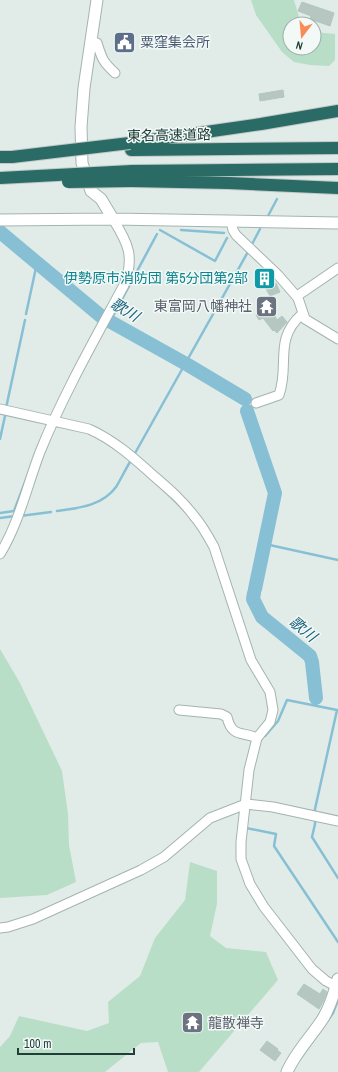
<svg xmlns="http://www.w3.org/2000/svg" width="338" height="1072" font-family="'Archivo Narrow','Noto Sans JP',sans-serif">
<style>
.green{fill:#b9dec7}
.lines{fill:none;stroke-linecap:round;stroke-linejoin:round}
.stream{stroke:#87c0d4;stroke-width:2.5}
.river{stroke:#87c0d4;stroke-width:14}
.building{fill:#b6c7c2;stroke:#b3c6c0}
.minor-casing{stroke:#a4b4b0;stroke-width:11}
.tertiary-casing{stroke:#a4b4b0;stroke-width:13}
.motorway-casing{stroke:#c1c9c8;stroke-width:14}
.minor{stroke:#fff;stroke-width:9}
.tertiary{stroke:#fff;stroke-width:11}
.motorway{stroke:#2b6b65;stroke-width:12}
.motorway-bridge-casing{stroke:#c1c9c8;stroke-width:14;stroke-linecap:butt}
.motorway-bridge{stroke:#2b6b65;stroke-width:12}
.labels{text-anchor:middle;stroke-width:3;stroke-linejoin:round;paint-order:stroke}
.service-label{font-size:14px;fill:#4e5e75;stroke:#f2f9f6;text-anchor:start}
.street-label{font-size:14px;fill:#213e39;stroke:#f2f9f6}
.culture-label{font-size:14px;fill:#0d838f;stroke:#f2f9f6;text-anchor:end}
.worship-label{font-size:14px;fill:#5b616d;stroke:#f2f9f6;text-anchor:end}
.water-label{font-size:15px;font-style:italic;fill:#18617c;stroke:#f2f9f6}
</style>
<rect width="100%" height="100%" fill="#e1ece8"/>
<path class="green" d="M251,0H294L301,24H290V48H314V32L335,34V60L329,66L310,65L294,62L282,52L256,15Z
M0,649L20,683L62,771L68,814L69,845L76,882L47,895L0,898Z
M190,862L217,871V904L210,936L226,948L266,952L278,980L199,1072H168L158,1042L141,1043L105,1072H0V1047L10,1036L19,1016L87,1031L109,1023L108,1002L140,976L155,938L185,900Z"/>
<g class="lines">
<path class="stream" d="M268,216L277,199
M160,230L215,261L227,238
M181,230L224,233
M251,246L260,229
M26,314L37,263
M113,316L157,234
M6,408L25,320
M0,439L5,416
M134,455L249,250
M57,511C79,508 102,506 116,487C121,479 125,470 130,462
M0,513L14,511L27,477
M20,516L51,512
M0,518L15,516
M265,544L338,560
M265,736L278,721L287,700L337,710L315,809V824L312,837L338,878
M246,828L276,834L274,846L338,942
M300,1059L333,1013L338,1000"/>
<path class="river" d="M0,232L102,317L188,365L245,399
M247,411L275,493L255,589
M254,593L253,599L262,617L310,656L312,662L316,698"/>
</g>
<path class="building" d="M302,2L334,13L330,26L310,19L311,16L298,11Z
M118,35L133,38L130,50L115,47Z
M283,90L284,97L260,101L259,94Z
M266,274L272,285L276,283L280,292L270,296L260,278Z
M268,304L277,320L282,316L287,322L277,333L274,330L273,331L263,318L259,320L256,315L261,312L259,309Z
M304,984L320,994L323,989L327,992L323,1002L319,1009L297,994Z
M267,1041L278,1049L277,1050L281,1053L275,1061L260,1050Z"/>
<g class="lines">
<defs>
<path id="minor" d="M91,41L97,43C102,59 103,62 115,73
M231,221L233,230L236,235L278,275L298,298L305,319L338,339
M297,296L338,268
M256,403L279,395C290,364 273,340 302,314
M0,409L89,429C114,440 135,459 155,477C169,489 183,501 194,516C202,525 208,536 214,547L251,660L270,692L273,710L270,722L257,738L249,770L241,842V859L250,884L264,907L312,969L326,981L338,987
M0,554C19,523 27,486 40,452C63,395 95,339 124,285C135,257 128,243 113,219
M179,710L221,714L227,717C232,738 242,731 257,738
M0,928L8,927L33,919L141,870L164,857L210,818L246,804L273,807L338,821"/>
<path id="tertiary" d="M97,0L84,88L81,127L82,163L91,191L101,199L113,219
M0,220L113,219L338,223
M287,1072C295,1053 310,1038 322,1020C330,1008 334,994 338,979"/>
<path id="motorway" d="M130,143L261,124L338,111
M131,150L338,148
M0,157H12
M132,171L338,169
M131,181L229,183L338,188"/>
</defs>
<use href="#minor" class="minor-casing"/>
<use href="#tertiary" class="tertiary-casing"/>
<use href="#motorway" class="motorway-casing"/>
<use href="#minor" class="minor"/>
<use href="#tertiary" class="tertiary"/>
<use href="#motorway" class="motorway"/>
<defs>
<path id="motorway-bridge" d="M12,157L130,143
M0,178L132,171
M68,182L131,181"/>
</defs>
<use href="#motorway-bridge" class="motorway-bridge-casing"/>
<use href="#motorway-bridge" class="motorway-bridge"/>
</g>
<defs>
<symbol id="civic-square" viewBox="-11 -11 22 22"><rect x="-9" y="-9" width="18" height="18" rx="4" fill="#5c6f8a" stroke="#f2f9f6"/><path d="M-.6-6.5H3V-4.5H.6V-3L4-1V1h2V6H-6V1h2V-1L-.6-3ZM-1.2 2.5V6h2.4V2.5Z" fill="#fff"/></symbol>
<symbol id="building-square" viewBox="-11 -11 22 22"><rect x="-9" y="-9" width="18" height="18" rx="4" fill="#0f9aa8" stroke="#f2f9f6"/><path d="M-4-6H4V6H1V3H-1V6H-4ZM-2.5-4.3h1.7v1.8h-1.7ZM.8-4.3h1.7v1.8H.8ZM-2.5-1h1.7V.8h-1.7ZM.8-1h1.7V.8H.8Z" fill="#fff"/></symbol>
<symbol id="temple-square" viewBox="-11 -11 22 22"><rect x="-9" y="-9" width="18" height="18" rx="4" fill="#6b7280" stroke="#f2f9f6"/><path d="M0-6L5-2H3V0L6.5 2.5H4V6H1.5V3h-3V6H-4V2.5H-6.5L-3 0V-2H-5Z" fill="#fff"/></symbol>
</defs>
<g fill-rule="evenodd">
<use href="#civic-square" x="112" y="30" width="25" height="25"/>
<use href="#building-square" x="252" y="266" width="25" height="25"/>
<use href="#temple-square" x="254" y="294" width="25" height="25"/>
<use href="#temple-square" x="180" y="1010" width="25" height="25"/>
</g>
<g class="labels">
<g class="service-label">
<text x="140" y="47">粟窪集会所</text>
</g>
<g class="street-label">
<text transform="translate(169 135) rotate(-1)" y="5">東名高速道路</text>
</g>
<g class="culture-label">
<text x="248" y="283">伊勢原市消防団 第5分団第2部</text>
</g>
<g class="worship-label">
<text x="252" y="311">東富岡八幡神社</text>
<text x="208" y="1028" text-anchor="start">龍散禅寺</text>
</g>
<g class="water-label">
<text transform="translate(125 310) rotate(31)" y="5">歌川</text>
<text transform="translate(303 629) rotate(39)" y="5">歌川</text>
</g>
</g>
<g transform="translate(302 36) rotate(196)"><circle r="19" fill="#f2f9f6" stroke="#9eaeaa"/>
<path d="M0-3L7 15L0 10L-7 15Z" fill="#f78d54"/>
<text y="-6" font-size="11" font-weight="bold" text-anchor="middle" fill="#213e39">N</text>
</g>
<path d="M18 1048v6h116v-6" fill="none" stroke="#213e39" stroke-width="2"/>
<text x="24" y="1048" font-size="12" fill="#213e39" stroke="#f2f9f6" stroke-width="3" paint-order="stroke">100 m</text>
</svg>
